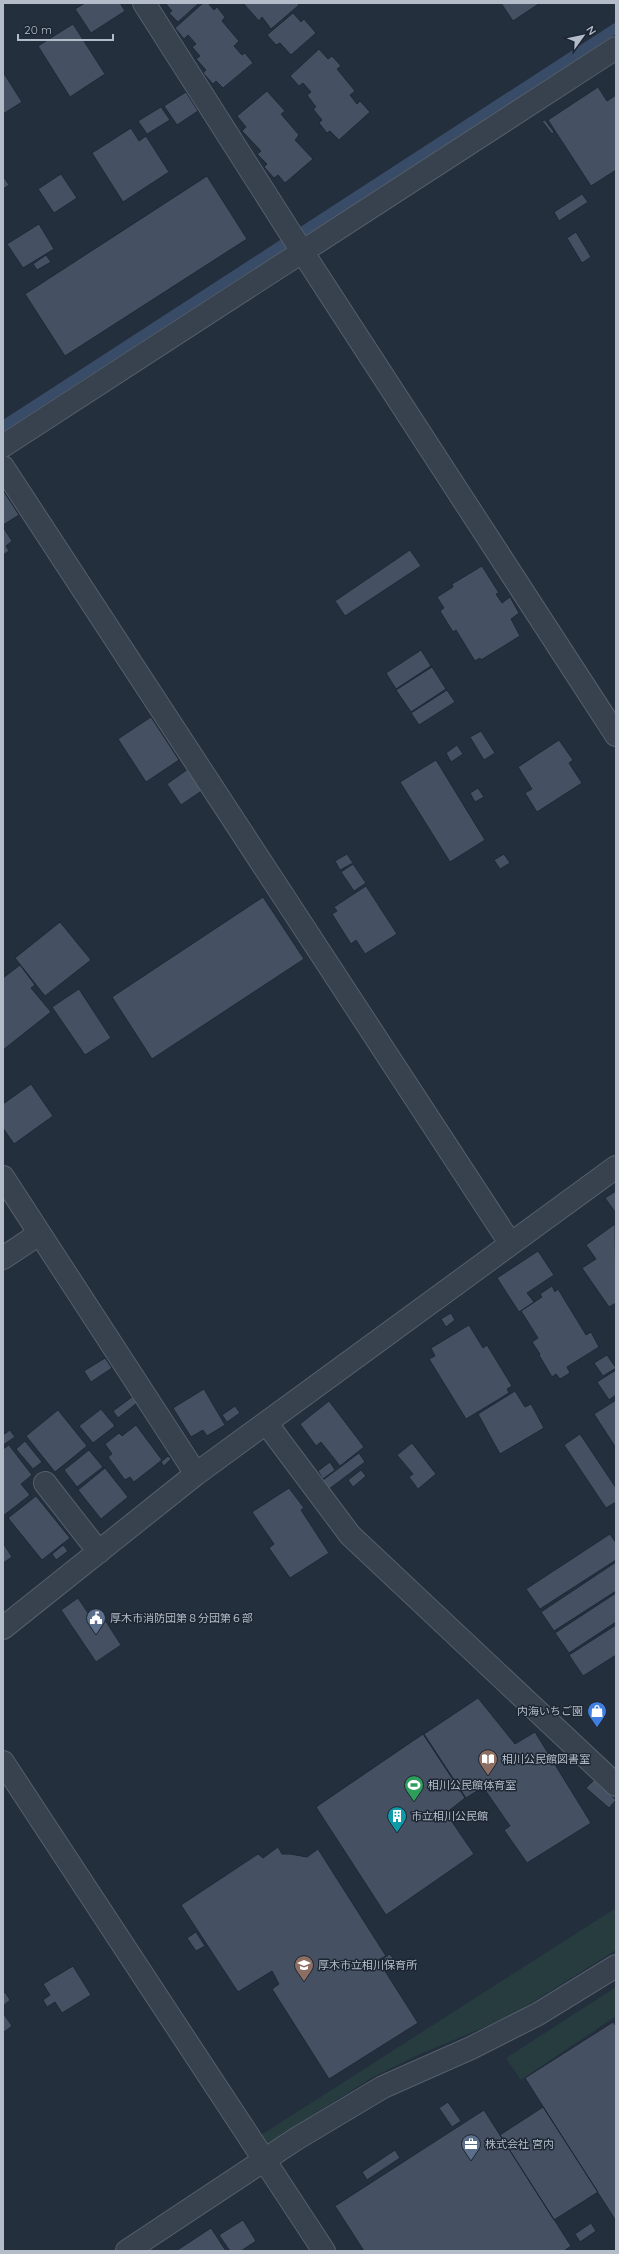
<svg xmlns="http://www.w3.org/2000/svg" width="619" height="2254" font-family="Quicksand,'Noto Sans JP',sans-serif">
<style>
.green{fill:#263c3f}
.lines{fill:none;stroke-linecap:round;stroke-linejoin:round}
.stream{stroke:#394c67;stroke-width:10}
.building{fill:#455162;stroke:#1f2835}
.minor-casing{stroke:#565f6c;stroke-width:24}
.minor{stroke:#38414e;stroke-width:22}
.labels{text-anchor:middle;stroke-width:3;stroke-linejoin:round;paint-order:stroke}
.poi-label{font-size:11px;fill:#b4bcc9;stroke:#1d2633;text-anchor:start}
</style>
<rect width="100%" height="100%" fill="#242f3e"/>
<path class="green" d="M616,1908V1950L509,2017L420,2054L373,2077L267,2144L262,2143L258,2137Z
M616,1987V2016L521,2080L506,2058Z"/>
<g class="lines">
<path class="stream" d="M3,426L616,28"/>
</g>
<path class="building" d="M85,3H120L125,11L91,33L75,9Z
M165,3H199L178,22L169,13L172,11Z
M203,3H208L214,10L217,7L225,17L222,21L239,41L234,46L242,55L245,53L253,63L223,88L216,81L213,84L203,73L206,70L196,59L200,56L192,47L196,44L188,35L184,39L175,28Z
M243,3H297L299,5L271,29L262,17L259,21Z
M501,3H540L513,21Z
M293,13L301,22L304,19L316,33L291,55L280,43L276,45L267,35Z
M73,24L105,74L70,97L38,46Z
M319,49L328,59L332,56L341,66L337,69L355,91L350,95L357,104L360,101L370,112L339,140L330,131L327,133L319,123L322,120L313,109L316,107L307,95L311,92L303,83L299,86L290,76Z
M3,72L22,102L3,114Z
M598,87L607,101L616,95V170L591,186L548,120Z
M267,91L285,111L281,114L299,135L295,140L313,159L285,183L278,175L274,178L264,167L267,164L257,154L261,151L242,131L246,127L237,116Z
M186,92L198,111L177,125L164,106Z
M161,107L170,120L147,134L138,121Z
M545,120L554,132L552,134L542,121Z
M131,128L139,141L146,136L169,172L123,202L92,153Z
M61,174L77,198L54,213L38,189Z
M3,176L9,185L3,189Z
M207,176L247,239L65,356L25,294Z
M582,194L588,202L559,221L554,212Z
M39,224L54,249L23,268L7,244Z
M576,232L591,257L582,263L567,238Z
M46,255L51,262L37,270L33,264Z
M3,490L19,515L3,525Z
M3,527L12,541L6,546L9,551L3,555Z
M410,550L421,566L345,616L335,601Z
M482,566L499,593L496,594L502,603L510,597L519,613L511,619L520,636L481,660L480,658L475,661L456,630L453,632L440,611L444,608L437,597L453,587L452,584Z
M421,650L431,666L396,689L386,673Z
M432,667L446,689L411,712L396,690Z
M447,690L455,702L419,725L411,713Z
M151,717L179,760L146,782L118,739Z
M481,731L495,753L484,760L470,737Z
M559,740L573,760L569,763L582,783L537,812L525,793L532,789L518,767Z
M457,745L463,754L451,762L446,753Z
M436,760L485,840L450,862L400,782Z
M188,769L203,790L181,805L167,784Z
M478,788L484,797L475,802L470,793Z
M347,854L353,863L340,870L335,861Z
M504,854L510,863L500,869L494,860Z
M353,864L366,883L354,891L341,872Z
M366,886L397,934L365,954L356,940L351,944L332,914L337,911L334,907Z
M263,897L304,959L152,1059L112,997Z
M60,922L91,960L45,996L15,958Z
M20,965L35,985L31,988L51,1012L3,1050V978Z
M79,989L111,1038L85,1055L52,1007Z
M31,1084L53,1116L14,1144L3,1128V1104Z
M616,1191V1213L605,1198Z
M615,1224L616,1303L609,1307L582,1268L596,1259L586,1245Z
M538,1251L554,1275L527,1293L534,1302L519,1312L497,1278Z
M552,1286L555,1292L558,1289L586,1335L591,1332L599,1347L567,1367L570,1373L560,1379L556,1374L552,1377L539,1355L540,1354L532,1342L538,1338L521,1311L542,1297L540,1294Z
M451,1313L455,1320L446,1327L441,1319Z
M469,1325L483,1348L487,1345L512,1386L507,1389L509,1393L466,1419L429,1359L435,1356L431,1348Z
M607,1355L616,1368L603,1376L594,1363Z
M105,1358L112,1368L91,1382L84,1371Z
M616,1370V1395L609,1400L597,1382Z
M204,1389L225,1425L207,1436L203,1430L191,1437L173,1408Z
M515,1391L525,1407L531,1404L544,1428L500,1454L478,1414Z
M132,1397L137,1403L118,1418L113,1411Z
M616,1400V1448L594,1414Z
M329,1401L364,1447L340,1466L321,1442L316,1446L300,1424Z
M235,1406L240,1413L227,1422L222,1415Z
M101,1409L115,1426L93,1443L79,1426Z
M58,1410L87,1446L55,1472L26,1436Z
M136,1425L162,1460L134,1482L130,1477L125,1480L108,1457L112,1454L105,1444L119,1433L122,1436Z
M10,1430L15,1437L3,1445V1435Z
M580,1434L616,1488V1502L606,1508L564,1445Z
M25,1441L42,1462L33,1469L16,1449Z
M412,1443L436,1474L418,1489L409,1477L413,1474L397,1455Z
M9,1445L32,1475L21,1484L30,1495L3,1516V1449Z
M89,1450L103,1467L77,1487L64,1470Z
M359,1453L365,1462L329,1489L323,1480Z
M168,1456L171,1459L164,1466L161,1462Z
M330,1462L335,1470L323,1479L318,1471Z
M105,1468L128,1497L101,1519L78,1490Z
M361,1470L366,1476L353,1487L348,1480Z
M289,1488L304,1508L301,1510L329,1553L290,1578L269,1548L274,1544L252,1512Z
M36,1496L70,1538L42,1560L8,1518Z
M610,1534L616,1543V1560L540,1609L526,1589Z
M3,1543L12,1557L3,1563Z
M63,1545L68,1551L56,1560L52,1554Z
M616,1562V1591L554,1631L541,1612Z
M616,1593V1622L569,1653L555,1633Z
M78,1598L96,1625L105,1620L121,1645L96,1662L61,1610Z
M616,1625V1655L583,1676L569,1655Z
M478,1698L515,1744L535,1732L591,1823L527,1863L504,1830L510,1826L483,1787L466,1798L424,1734Z
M423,1734L465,1798L446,1813L474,1854L386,1915L316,1807Z
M594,1780L616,1800L609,1808L586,1788Z
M278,1847L282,1854H290L307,1857L318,1849L386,1956L378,1960L418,2023L329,2079L272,1989L279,1984L272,1971L238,1992L181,1905L258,1854L263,1858Z
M196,1932L205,1946L196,1951L187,1938Z
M390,1954L396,1963L390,1968L384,1958Z
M73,1966L91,1995L62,2013L55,2002L47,2007L43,2000L50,1995L43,1984Z
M5,1992L10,2000L3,2006V1994Z
M3,2013L12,2026L4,2032L3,2031Z
M613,2022L616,2026V2221L525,2078Z
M448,2102L461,2121L452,2127L439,2108Z
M543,2107L598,2192L554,2220L500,2135Z
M484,2110L571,2246L564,2251H364L335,2206Z
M395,2150L400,2158L367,2180L362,2172Z
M243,2220L256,2241L241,2251H230L219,2235Z
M591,2223L596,2231L580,2242L575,2234Z
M211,2228L226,2251H176Z"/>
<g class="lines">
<defs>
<path id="minor" d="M144,3L298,245L616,735
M3,446L616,48
M3,467L510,1243
M3,1177L196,1474
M3,1258L39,1234
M267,1424L350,1535L616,1785
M45,1483L99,1552
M3,1628L196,1474L616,1167
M3,1762L324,2251
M127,2251L296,2139L383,2087L471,2048L538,2014L616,1966"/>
</defs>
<use href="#minor" class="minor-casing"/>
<use href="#minor" class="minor"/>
</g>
<defs>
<symbol id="civic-pin" viewBox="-11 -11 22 30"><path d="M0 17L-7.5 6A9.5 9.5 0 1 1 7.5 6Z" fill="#5c6f8a" stroke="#1d2633"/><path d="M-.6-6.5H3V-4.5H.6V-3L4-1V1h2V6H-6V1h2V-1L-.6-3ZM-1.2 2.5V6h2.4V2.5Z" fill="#fff"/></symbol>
<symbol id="shop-pin" viewBox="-11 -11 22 30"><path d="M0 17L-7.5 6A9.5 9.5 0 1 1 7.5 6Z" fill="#3f7fe0" stroke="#1d2633"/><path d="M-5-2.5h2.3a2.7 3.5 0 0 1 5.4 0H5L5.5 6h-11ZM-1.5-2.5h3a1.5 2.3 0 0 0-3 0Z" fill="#fff"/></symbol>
<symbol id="library-pin" viewBox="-11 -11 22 30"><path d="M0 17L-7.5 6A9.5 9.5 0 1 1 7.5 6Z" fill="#8d6e63" stroke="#1d2633"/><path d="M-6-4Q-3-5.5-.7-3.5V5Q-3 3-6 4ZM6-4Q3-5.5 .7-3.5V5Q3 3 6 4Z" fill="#fff"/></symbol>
<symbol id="stadium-pin" viewBox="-11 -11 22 30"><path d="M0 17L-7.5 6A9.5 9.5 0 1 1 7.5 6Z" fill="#2e9e5b" stroke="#1d2633"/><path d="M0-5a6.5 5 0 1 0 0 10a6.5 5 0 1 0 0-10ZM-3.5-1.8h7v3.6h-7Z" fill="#fff"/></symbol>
<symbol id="building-pin" viewBox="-11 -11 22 30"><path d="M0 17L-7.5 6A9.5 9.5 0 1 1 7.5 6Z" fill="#0f9aa8" stroke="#1d2633"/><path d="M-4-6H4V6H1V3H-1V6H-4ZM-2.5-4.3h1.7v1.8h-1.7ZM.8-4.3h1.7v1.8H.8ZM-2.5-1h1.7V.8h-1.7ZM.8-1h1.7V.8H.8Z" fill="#fff"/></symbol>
<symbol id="school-pin" viewBox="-11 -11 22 30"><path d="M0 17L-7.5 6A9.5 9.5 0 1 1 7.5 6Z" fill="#8d6e63" stroke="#1d2633"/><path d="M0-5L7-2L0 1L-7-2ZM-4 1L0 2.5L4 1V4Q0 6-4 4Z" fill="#fff"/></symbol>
<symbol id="office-pin" viewBox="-11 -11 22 30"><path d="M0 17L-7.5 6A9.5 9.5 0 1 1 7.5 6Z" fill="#5c6f8a" stroke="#1d2633"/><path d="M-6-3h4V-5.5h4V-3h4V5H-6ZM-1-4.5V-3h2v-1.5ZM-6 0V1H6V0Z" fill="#fff"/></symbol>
</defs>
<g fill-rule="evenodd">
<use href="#civic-pin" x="85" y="1607" width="22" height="30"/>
<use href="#shop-pin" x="586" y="1700" width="22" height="30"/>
<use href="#library-pin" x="477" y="1748" width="22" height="30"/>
<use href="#stadium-pin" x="403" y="1774" width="22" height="30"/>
<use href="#building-pin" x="386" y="1805" width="22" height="30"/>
<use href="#school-pin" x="293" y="1954" width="22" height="30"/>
<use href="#office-pin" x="460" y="2133" width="22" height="30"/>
</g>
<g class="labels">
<g class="poi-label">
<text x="110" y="1622">厚木市消防団第８分団第６部</text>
<text x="583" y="1715" text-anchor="end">内海いちご園</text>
<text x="502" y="1763">相川公民館図書室</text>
<text x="428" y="1789">相川公民館体育室</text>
<text x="411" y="1820">市立相川公民館</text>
<text x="318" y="1969">厚木市立相川保育所</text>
<text x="485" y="2148">株式会社 宮内</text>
</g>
</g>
<rect width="619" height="2254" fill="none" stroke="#b4bcc9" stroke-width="8"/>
<g transform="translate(583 36) rotate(57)" stroke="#1d2633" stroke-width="3" paint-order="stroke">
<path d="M0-3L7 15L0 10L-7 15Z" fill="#b4bcc9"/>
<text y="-6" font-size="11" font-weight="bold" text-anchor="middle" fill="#b4bcc9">N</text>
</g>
<path d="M18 34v6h95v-6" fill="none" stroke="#b4bcc9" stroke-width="2"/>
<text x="24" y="34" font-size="12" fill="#b4bcc9" stroke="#1d2633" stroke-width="3" paint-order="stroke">20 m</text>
</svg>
